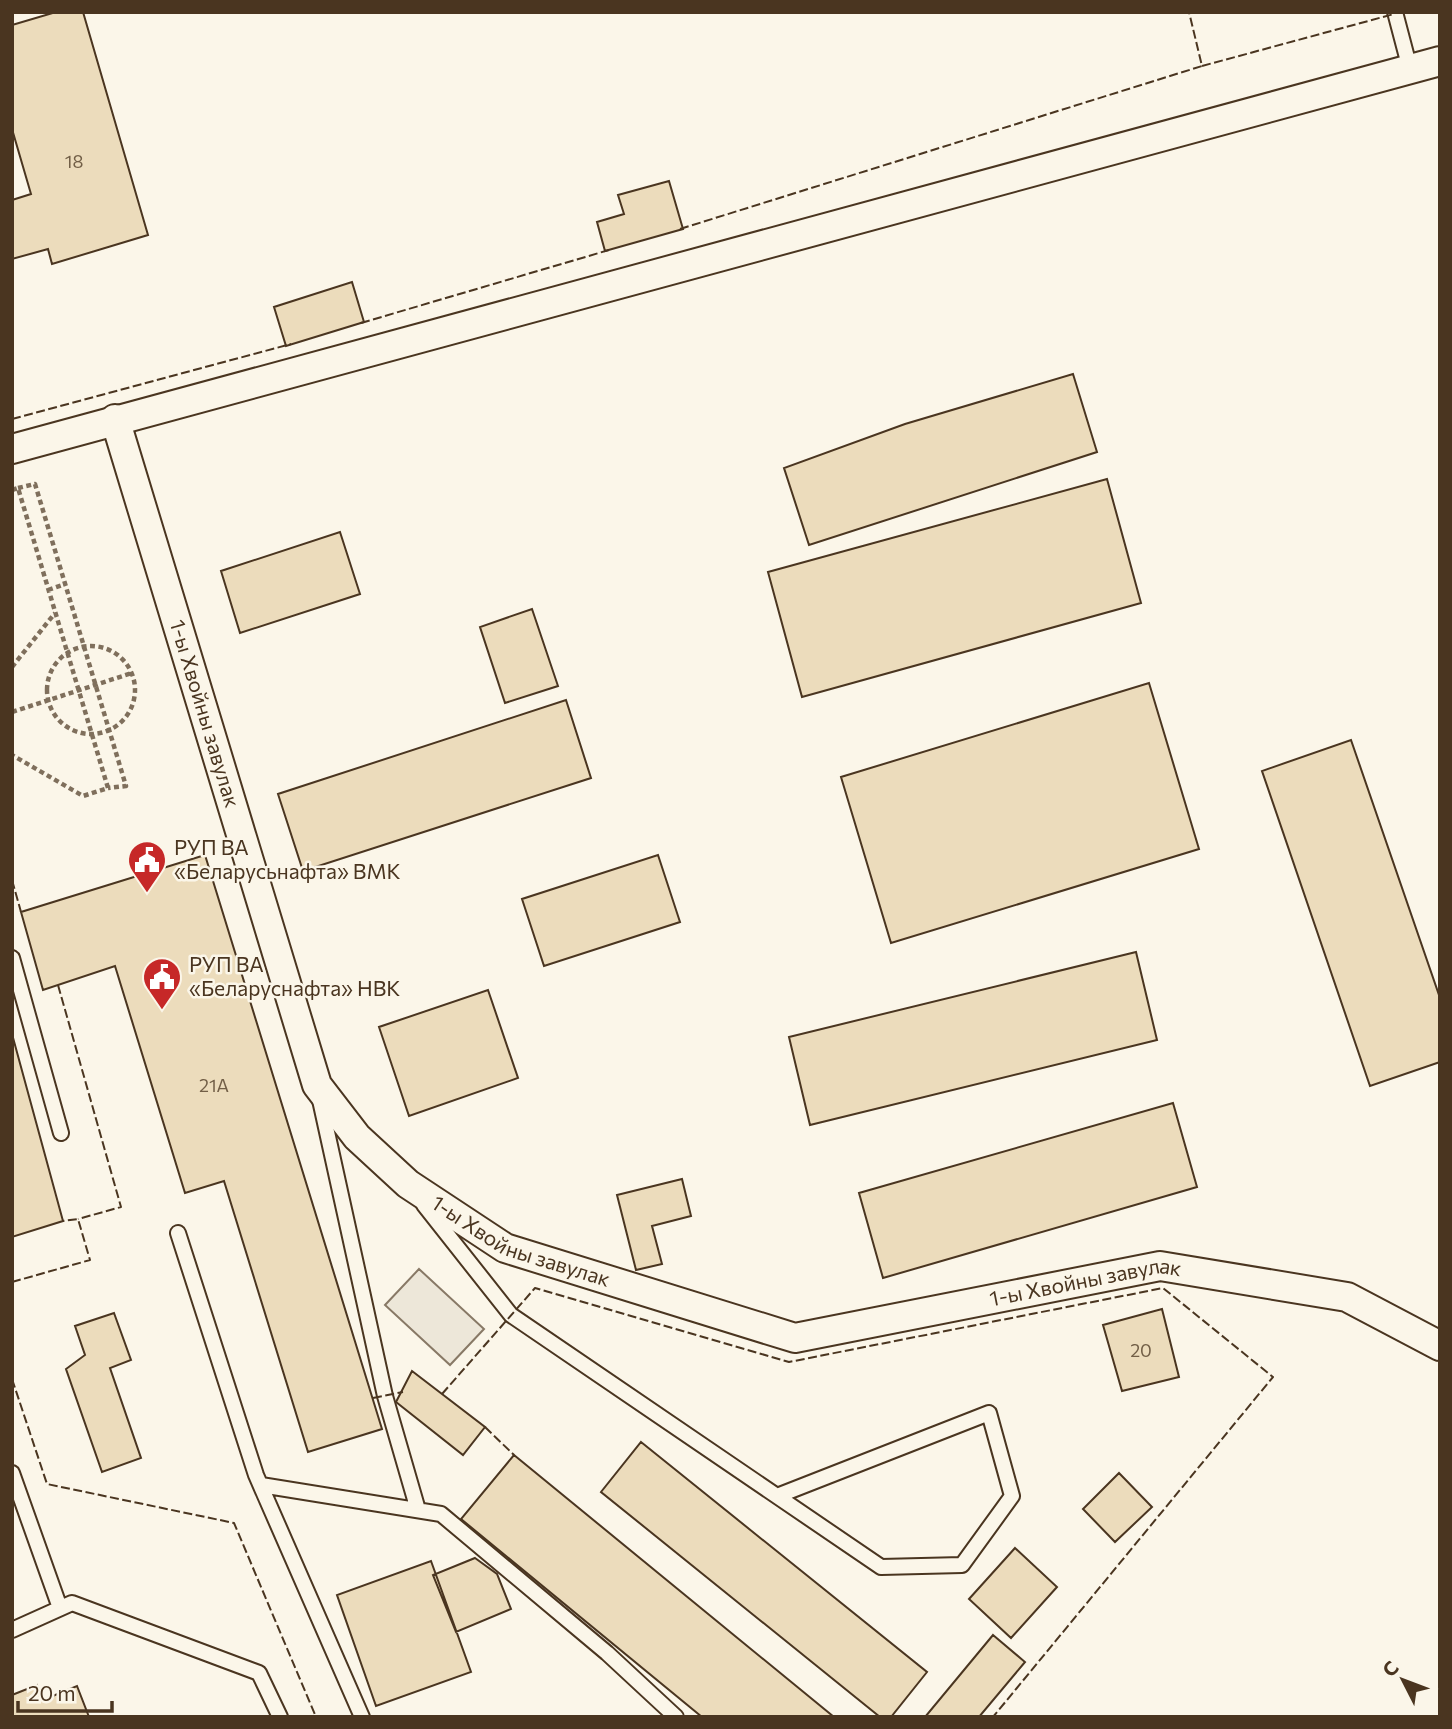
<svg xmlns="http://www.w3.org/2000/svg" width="1452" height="1729" font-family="Commissioner,sans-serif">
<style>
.parking{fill:#ede7d9;stroke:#887966;stroke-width:2}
.building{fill:#ecdcbc;stroke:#4a3520;stroke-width:2}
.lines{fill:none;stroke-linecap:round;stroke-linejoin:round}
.lane-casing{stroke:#4a3520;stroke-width:18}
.street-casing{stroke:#4a3520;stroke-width:32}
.path{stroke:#7f6f5c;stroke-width:4.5;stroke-dasharray:5 3.5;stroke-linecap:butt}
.lane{stroke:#fbf6e9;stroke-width:14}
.street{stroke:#fbf6e9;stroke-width:28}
.fence{stroke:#4a3520;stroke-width:2;stroke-dasharray:9 3.5;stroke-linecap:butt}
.labels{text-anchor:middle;stroke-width:5;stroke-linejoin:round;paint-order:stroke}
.number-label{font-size:18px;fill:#725f47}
.street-label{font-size:21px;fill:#4a3520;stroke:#fbf6e9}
.poi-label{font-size:21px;fill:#4a3520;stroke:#fbf6e9;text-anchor:start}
</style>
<rect width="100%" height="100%" fill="#fbf6e9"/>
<path class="parking" d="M419,1269L484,1329L450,1365L385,1305Z"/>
<path class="building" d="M56,12H83L148,235L52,264L48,249L12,259V200L31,194L12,129V25Z
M669,181L683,229L605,251L597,222L624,214L618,195Z
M352,282L364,322L286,346L274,307Z
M1073,374L1097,452L809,545L784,468L905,424Z
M1107,479L1141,603L802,697L768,572Z
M340,532L360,594L240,633L221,571Z
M532,609L558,686L505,703L480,627Z
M1149,683L1199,849L891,943L841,777Z
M566,700L591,778L303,871L278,794Z
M1351,740L1440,998V1062L1370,1086L1262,771Z
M205,855L382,1429L308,1452L224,1181L185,1193L115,966L43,990L21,912Z
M658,855L680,922L544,966L522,899Z
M1136,952L1157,1040L810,1125L789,1037Z
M488,990L518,1078L409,1116L379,1027Z
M12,1034L63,1221L12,1237Z
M1173,1103L1197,1187L883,1278L859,1193Z
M682,1179L691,1216L652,1226L662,1264L636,1270L617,1195Z
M1162,1309L1179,1377L1122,1391L1103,1325Z
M114,1313L131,1360L110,1368L141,1458L102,1472L66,1369L85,1355L75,1326Z
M412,1371L485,1427L463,1455L396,1402Z
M641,1442L927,1672L891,1717H880L601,1492Z
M514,1455L834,1717H702L461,1519Z
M1119,1473L1152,1507L1115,1542L1083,1509Z
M1015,1548L1057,1587L1011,1638L969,1599Z
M475,1558L497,1574L511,1609L456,1632L433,1575Z
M431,1561L471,1672L376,1706L337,1595Z
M993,1635L1025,1662L979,1717H925Z
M37,1685L43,1700L77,1686L89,1717H12V1695Z"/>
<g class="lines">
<defs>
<path id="lane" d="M1395,12L1410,69
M12,958L61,1133
M320,1100L385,1396L418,1510
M424,1205L511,1315L881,1567L962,1565L1012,1496L989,1413L777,1496
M178,1233L256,1475L362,1717
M12,1473L60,1608
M261,1485L441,1514L607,1653L676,1717
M12,1630L72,1603L259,1673L280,1717"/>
<g id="street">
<path id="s1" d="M115,419L317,1085L357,1137L408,1184L505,1248L795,1338L1160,1266L1347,1297L1440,1346"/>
<path d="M12,449L1440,61"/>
</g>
</defs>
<use href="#lane" class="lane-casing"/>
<use href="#street" class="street-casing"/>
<path class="path" d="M18,488L35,484L126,786L108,788
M12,490L18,488L108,788L83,796L12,755
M48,590L65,584
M47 690a44 44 0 1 1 88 0a44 44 0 1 1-88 0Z
M12,667L55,613
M12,712L132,673"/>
<use href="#lane" class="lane"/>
<use href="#street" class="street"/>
<path class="fence" d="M1202,66L1394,14
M680,229L1202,66L1189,12
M361,323L609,250
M12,419L291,344
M12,880L21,912
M58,985L121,1207L78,1219
M12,1282L90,1260L78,1219L63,1221
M12,1379L47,1484L234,1523L316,1717
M442,1394L535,1288L789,1362L1163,1288L1273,1377L993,1717
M373,1398L403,1392
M485,1427L514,1455"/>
</g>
<defs>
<symbol id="civic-pin" viewBox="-11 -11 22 30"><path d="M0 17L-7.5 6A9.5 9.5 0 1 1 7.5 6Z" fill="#c62828" stroke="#fbf6e9"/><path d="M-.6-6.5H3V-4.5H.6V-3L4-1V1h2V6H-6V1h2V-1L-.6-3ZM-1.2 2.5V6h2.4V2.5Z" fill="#fff"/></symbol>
</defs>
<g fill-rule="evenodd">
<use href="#civic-pin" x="125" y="838" width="44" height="60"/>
<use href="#civic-pin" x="140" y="955" width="44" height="60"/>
</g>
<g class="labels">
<g class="number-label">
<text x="74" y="168">18</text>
<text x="214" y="1092">21А</text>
<text x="1141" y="1357">20</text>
</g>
<g class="street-label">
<text dy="7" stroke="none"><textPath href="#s1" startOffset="308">1-ы Хвойны завулак</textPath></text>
<text dy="7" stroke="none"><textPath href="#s1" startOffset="959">1-ы Хвойны завулак</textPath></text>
<text dy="7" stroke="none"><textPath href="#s1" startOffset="1547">1-ы Хвойны завулак</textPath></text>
</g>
<g class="poi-label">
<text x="174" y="855">РУП ВА<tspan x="174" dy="24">«Беларусьнафта» ВМК</tspan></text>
<text x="189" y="972">РУП ВА<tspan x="189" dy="24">«Беларуснафта» НВК</tspan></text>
</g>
</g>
<rect width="1452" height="1729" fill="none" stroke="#4a3520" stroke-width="28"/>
<g transform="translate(1403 1680) rotate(312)" stroke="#fbf6e9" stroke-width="5" paint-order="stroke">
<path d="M0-5L12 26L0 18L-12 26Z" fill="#4a3520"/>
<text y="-10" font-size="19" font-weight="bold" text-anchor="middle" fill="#4a3520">С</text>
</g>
<path d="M18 1701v10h94v-10" fill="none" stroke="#4a3520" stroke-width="3.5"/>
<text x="28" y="1701" font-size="21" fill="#4a3520" stroke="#fbf6e9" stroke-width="5" paint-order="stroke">20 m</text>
</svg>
